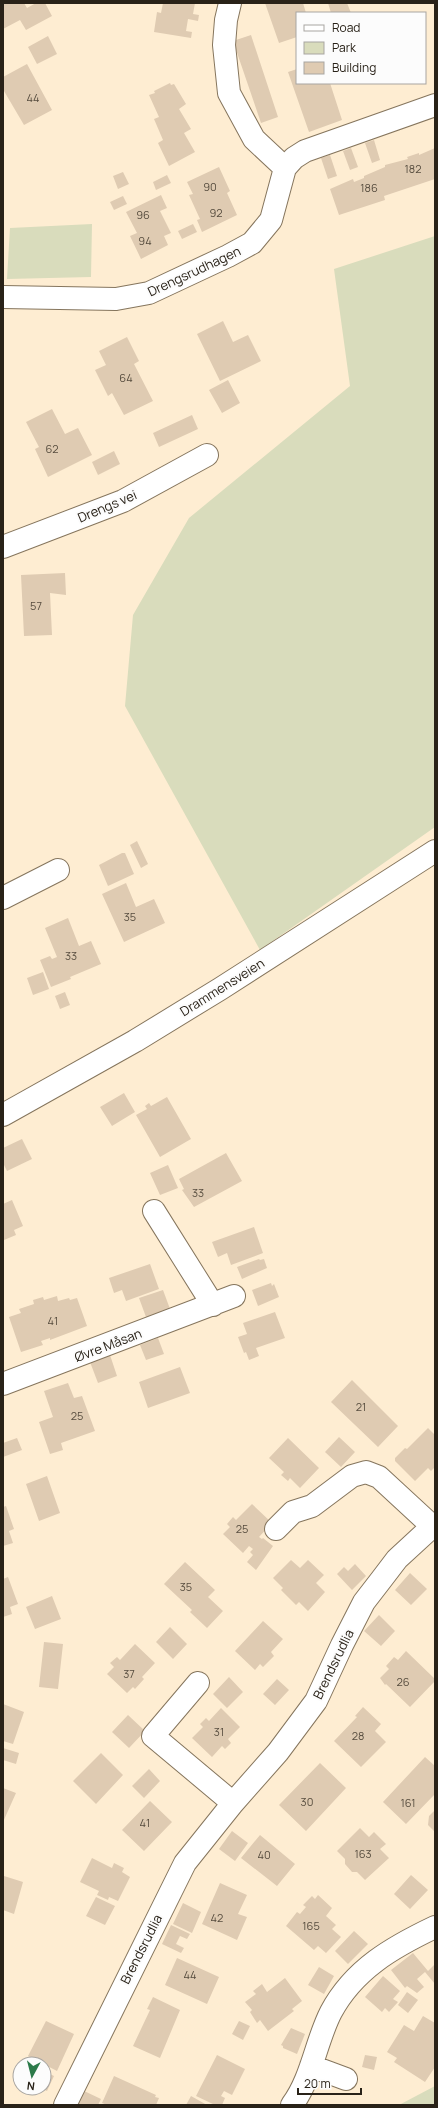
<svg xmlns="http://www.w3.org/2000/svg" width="438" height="2108" font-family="Manrope,sans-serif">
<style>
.green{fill:#d9dcbc}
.building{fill:#dfcbb2}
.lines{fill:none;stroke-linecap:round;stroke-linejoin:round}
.minor-casing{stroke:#85755d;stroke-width:24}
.major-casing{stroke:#85755d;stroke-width:24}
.minor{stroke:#fff;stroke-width:22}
.major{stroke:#fff;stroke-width:22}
.labels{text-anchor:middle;stroke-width:4;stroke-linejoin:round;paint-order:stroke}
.number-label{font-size:11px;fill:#564c3e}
.street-label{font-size:13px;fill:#292218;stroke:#fcfcfc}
</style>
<rect width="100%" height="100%" fill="#feedd2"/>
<path class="green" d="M92,224L91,277L7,279L10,228Z
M435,236V827L260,950L125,706L133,615L189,518L350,386L334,269Z
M435,2086V2105H399Z"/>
<path class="building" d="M3,3H24L27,8L36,3H45L52,16L26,30L20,20L3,29Z
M163,3H195L193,14L199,15L198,21L188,19L186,31L192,32L191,38L154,32L157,12L161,13Z
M265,3H303L306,13H297V37L279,43Z
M328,3H347L351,13H331Z
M251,35L278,117L261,123L233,41Z
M48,36L57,54L37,64L28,47Z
M27,64L52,110L24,125L4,91L3,77Z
M297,69V83H330L342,120L309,132L288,72Z
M170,83L171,85L174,84L186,104L179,109L191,129L184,133L195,152L169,166L158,143L163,140L154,119L159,117L149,95L155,93L154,91Z
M374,140L380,160L372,163L365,143Z
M351,148L358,167L350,170L343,151Z
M435,148V179L384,196L385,200L339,215L330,189L353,179L354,182L364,178V176L385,167V165L408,159L407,157L419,153V155Z
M330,155L337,176L328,179L321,158Z
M219,167L230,191L227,193L237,215L202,232L197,220L200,219L189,195L193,194L187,182Z
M123,172L129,184L118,189L113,176Z
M167,175L171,183L156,190L153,182Z
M161,195L167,208L160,211L171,233L164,236L168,245L141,259L130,236L137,233L126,212Z
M123,196L127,204L114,210L110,202Z
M193,224L197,232L182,239L178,231Z
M223,321L233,342L248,335L261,361L220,381L197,334Z
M127,337L139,361L134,364L153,401L124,415L112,393L108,396L95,370L106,365L99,351Z
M228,380L240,403L222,413L209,390Z
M52,409L65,434L78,428L92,455L48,477L35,449L39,447L26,422Z
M192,415L198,429L159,447L153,433Z
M114,451L120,464L98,475L92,462Z
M65,573L66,595L50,593L52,635L24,636L21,575Z
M137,841L148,864L141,868L130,845Z
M122,853H125L134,874L108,886L99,865Z
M126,883L136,907L154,899L165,923L124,942L102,894Z
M68,918L79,946L91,941L101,964L70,977L71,979L51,987L40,960L50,956L52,959L57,957L45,928Z
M43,972L49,989L33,995L27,978Z
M65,992L70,1005L60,1009L55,996Z
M124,1093L135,1112L112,1126L100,1107Z
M167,1097L191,1139L160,1157L136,1115L147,1109L145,1106L149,1103L151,1106Z
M22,1139L32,1159L7,1171L3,1163V1148Z
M226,1153L242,1181L194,1207L182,1190L184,1189L179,1179Z
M168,1165L178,1188L160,1195L150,1173Z
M12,1200L23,1226L14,1230L16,1235L4,1240L3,1204Z
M254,1227L263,1253L231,1265L227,1253L218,1257L212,1242Z
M259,1259L260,1260L264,1259L267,1268L242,1279L237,1267Z
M150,1264L159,1289L126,1301L122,1290L114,1293L109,1278Z
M271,1283L272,1286L274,1284L279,1297L258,1306L252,1290Z
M163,1290L170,1309L146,1317L139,1298Z
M57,1296L58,1301L69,1298L70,1300L77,1298L87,1326L50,1340V1338L41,1341L43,1345L21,1352L9,1317L21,1313L19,1309L34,1304L33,1300L43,1297L44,1300Z
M275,1312L285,1338L256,1348L259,1356L249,1360L246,1352L244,1353L238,1337L247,1334L243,1323Z
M158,1338L164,1354L146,1360L140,1345Z
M110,1355L117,1376L98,1383L90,1362Z
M180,1367L190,1393L148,1408L139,1382Z
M352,1380L398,1426L378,1447L331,1402Z
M68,1383L74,1398L82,1396L95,1431L61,1443L63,1450L50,1454L39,1422L53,1417L44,1391Z
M428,1428L435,1435V1467L431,1471L428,1468L415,1481L395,1461V1458L405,1448L407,1449Z
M339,1437L355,1452L341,1467L325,1452Z
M17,1438L22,1450L3,1457V1443Z
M288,1438L319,1468L300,1488L290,1478L288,1481L281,1475L284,1472L269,1458Z
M47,1476L60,1513L39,1521L26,1484Z
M252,1504L272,1523L259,1537L262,1539L263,1538L273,1546L256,1570L247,1562L253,1555L250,1552L253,1549L249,1546L243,1553L223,1534L230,1527L227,1524L233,1517L236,1520Z
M6,1506L14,1529L9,1531L13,1543L3,1546V1507Z
M291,1560L300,1568L308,1560L324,1575L316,1583L325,1592L308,1611L299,1602L296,1605L281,1590L283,1588L273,1578Z
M185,1562L215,1590L208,1597L223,1611L207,1628L190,1612L192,1610L164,1584Z
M355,1564L366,1576L352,1590L337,1574L344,1567L348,1571Z
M410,1573L427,1589L411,1605L395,1590Z
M8,1577L18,1604L10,1607L12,1614L3,1617V1579Z
M52,1596L61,1619L35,1629L26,1607Z
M379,1615L395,1631L381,1646L364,1631Z
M263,1621L283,1639L271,1652L274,1656L263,1667L260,1664L255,1670L235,1651Z
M170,1627L187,1644L173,1659L156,1642Z
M44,1642L63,1644L58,1689L39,1687Z
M135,1644L155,1663L142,1677L144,1679L135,1689L133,1687L127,1693L107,1674L114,1667L110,1663L117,1657L120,1660Z
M406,1651L435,1679V1681L410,1707L386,1684L385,1685L380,1678L389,1669L386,1666L394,1657L398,1660Z
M229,1677L243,1692L227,1708L213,1694Z
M277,1679L289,1690L275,1705L263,1694Z
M3,1704L24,1712L13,1744L3,1741Z
M363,1707L381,1724L375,1731L386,1742L361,1767L334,1741L357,1717L355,1716Z
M221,1708L240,1727L228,1739L231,1743L225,1749L222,1746L212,1757L192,1738L203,1727L200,1724L206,1718L209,1721Z
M128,1715L145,1731L129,1748L112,1732Z
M3,1748L19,1753L16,1764L3,1760Z
M101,1753L123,1775L96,1804L73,1781Z
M425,1757L435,1766V1794L406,1824L383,1802Z
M320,1763L346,1788L306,1831L279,1805Z
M149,1769L160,1781L144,1798L132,1786Z
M3,1788L16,1793L3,1822Z
M150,1801L172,1822L144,1851L122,1830Z
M435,1810V1832L428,1825L429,1816Z
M360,1828L369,1837L374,1832L386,1844L380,1849L389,1858L365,1880L357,1872H352L345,1864V1859L337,1851Z
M232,1831L248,1843L235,1861L219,1849Z
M260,1835L295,1864L277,1886L241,1858Z
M92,1858L112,1868L114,1863L124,1868L122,1872L130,1877L118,1901L109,1897L108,1900L97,1895L99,1891L80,1882Z
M411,1875L428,1890L410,1909L394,1894Z
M4,1876L23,1882L14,1914L3,1910Z
M220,1883L247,1895L238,1914L247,1917L237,1940L202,1924Z
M318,1895L332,1908L326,1916L336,1925L332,1929L341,1937L326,1953L318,1946L314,1950L286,1926L297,1912L300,1914L306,1907L303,1905L312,1896L315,1899Z
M96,1897L115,1906L105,1925L86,1916Z
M183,1903L201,1912L192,1933L173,1924Z
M171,1925L190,1934L187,1939L180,1936L176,1944L184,1948L181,1953L162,1944Z
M354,1931L368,1944L348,1964L335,1951Z
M413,1953L428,1971L435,1964V1984L425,1972L417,1979L424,1987L417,1993L407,1986L405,1988L391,1970Z
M177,1958L219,1977L207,2004L165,1985Z
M319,1967L334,1976L324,1994L308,1985Z
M383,1976L400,1991L393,1999L398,2002L389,2012L385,2008L382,2012L365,1997Z
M285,1978L302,2001L292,2009L294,2011L268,2031L260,2020L257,2023L250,2012L252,2010L245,2002L256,1994L253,1991L262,1984L267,1992Z
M407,1992L418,2000L408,2013L398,2005Z
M153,1997L180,2010L160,2058L133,2046L150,2010L147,2009Z
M423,2016L435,2023V2067L425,2082L394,2062L397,2058L387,2052L404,2025L414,2031Z
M46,2021L74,2034L57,2071L28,2056Z
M239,2021L250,2026L243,2040L232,2034Z
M291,2028L305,2034L297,2054L283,2048V2046L281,2045Z
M217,2055L245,2069L232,2095L224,2091L221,2096L225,2098L222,2105H215L196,2096Z
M365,2055L377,2057L374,2070L362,2067Z
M44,2071L54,2076L47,2091L41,2088H44Z
M114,2076L156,2095L155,2097L159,2098L156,2105H107L102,2103Z
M82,2090L101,2099L98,2105H76Z
M191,2096L207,2105H186Z"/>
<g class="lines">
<defs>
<path id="minor" d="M230,3L226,20L224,45L229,93L254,139L285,168
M3,297L116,299L149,293L228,256L252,243L271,220L285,168L294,158L305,151L435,105
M3,547L123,501L207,455
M3,898L58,870
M154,1211L213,1305
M3,1384L234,1296
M276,1529L293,1512L312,1506L352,1476L366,1472L379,1477L431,1525
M198,1683L153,1736L233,1803
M311,2066L346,2079
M65,2105L185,1863L233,1803L278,1752L316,1701L342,1645L364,1602L381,1580L397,1559L435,1524
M292,2105C312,2078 316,2041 331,2012C354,1969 393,1947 435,1927"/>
<path id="major" d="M3,1115L135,1041L220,989L435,851"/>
</defs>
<use href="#minor" class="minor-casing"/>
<use href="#major" class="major-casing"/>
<use href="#minor" class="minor"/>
<use href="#major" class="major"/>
</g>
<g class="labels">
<g class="number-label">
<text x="33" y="102">44</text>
<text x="413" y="173">182</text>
<text x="210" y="191">90</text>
<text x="369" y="192">186</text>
<text x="216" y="217">92</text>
<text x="143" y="219">96</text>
<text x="145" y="245">94</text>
<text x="126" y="382">64</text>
<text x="52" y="453">62</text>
<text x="36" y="610">57</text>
<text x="130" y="921">35</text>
<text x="71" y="960">33</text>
<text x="198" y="1197">33</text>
<text x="53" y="1325">41</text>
<text x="361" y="1411">21</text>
<text x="77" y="1420">25</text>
<text x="242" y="1533">25</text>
<text x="186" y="1591">35</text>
<text x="129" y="1678">37</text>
<text x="403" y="1686">26</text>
<text x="219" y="1736">31</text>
<text x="358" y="1740">28</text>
<text x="307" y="1806">30</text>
<text x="408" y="1807">161</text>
<text x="145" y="1827">41</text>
<text x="363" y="1858">163</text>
<text x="264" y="1859">40</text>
<text x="217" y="1922">42</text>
<text x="311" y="1930">165</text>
<text x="190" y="1979">44</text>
</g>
<g class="street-label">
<text transform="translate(194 271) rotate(-25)" y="5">Drengsrudhagen</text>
<text transform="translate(107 506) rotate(-23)" y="5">Drengs vei</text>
<text transform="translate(222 987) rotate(-32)" y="5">Drammensveien</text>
<text transform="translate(108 1345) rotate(-21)" y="5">Øvre Måsan</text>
<text transform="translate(333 1664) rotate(-64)" y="5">Brendsrudlia</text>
<text transform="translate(141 1949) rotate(-63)" y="5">Brendsrudlia</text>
</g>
</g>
<rect width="438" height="2108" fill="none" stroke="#292218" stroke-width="8"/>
<rect x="296" y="12" width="130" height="72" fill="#fcfcfc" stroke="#a8a5a1"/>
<rect x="304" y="25" width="20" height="6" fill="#ffffff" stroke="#a8a5a1"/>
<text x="332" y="32" font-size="12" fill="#292218">Road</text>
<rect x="304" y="42" width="20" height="12" fill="#d9dcbc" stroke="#a8a5a1"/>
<text x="332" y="52" font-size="12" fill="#292218">Park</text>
<rect x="304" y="62" width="20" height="12" fill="#dfcbb2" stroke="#a8a5a1"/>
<text x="332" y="72" font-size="12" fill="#292218">Building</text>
<g transform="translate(32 2076) rotate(187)"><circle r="19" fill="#fcfcfc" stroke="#a8a5a1"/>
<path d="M0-3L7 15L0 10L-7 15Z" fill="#2c7a4a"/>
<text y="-6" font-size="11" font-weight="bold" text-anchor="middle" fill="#292218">N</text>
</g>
<path d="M298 2088v6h63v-6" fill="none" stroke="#292218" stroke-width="2"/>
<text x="304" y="2088" font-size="12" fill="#292218" stroke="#fcfcfc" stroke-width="3" paint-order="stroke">20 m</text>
</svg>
